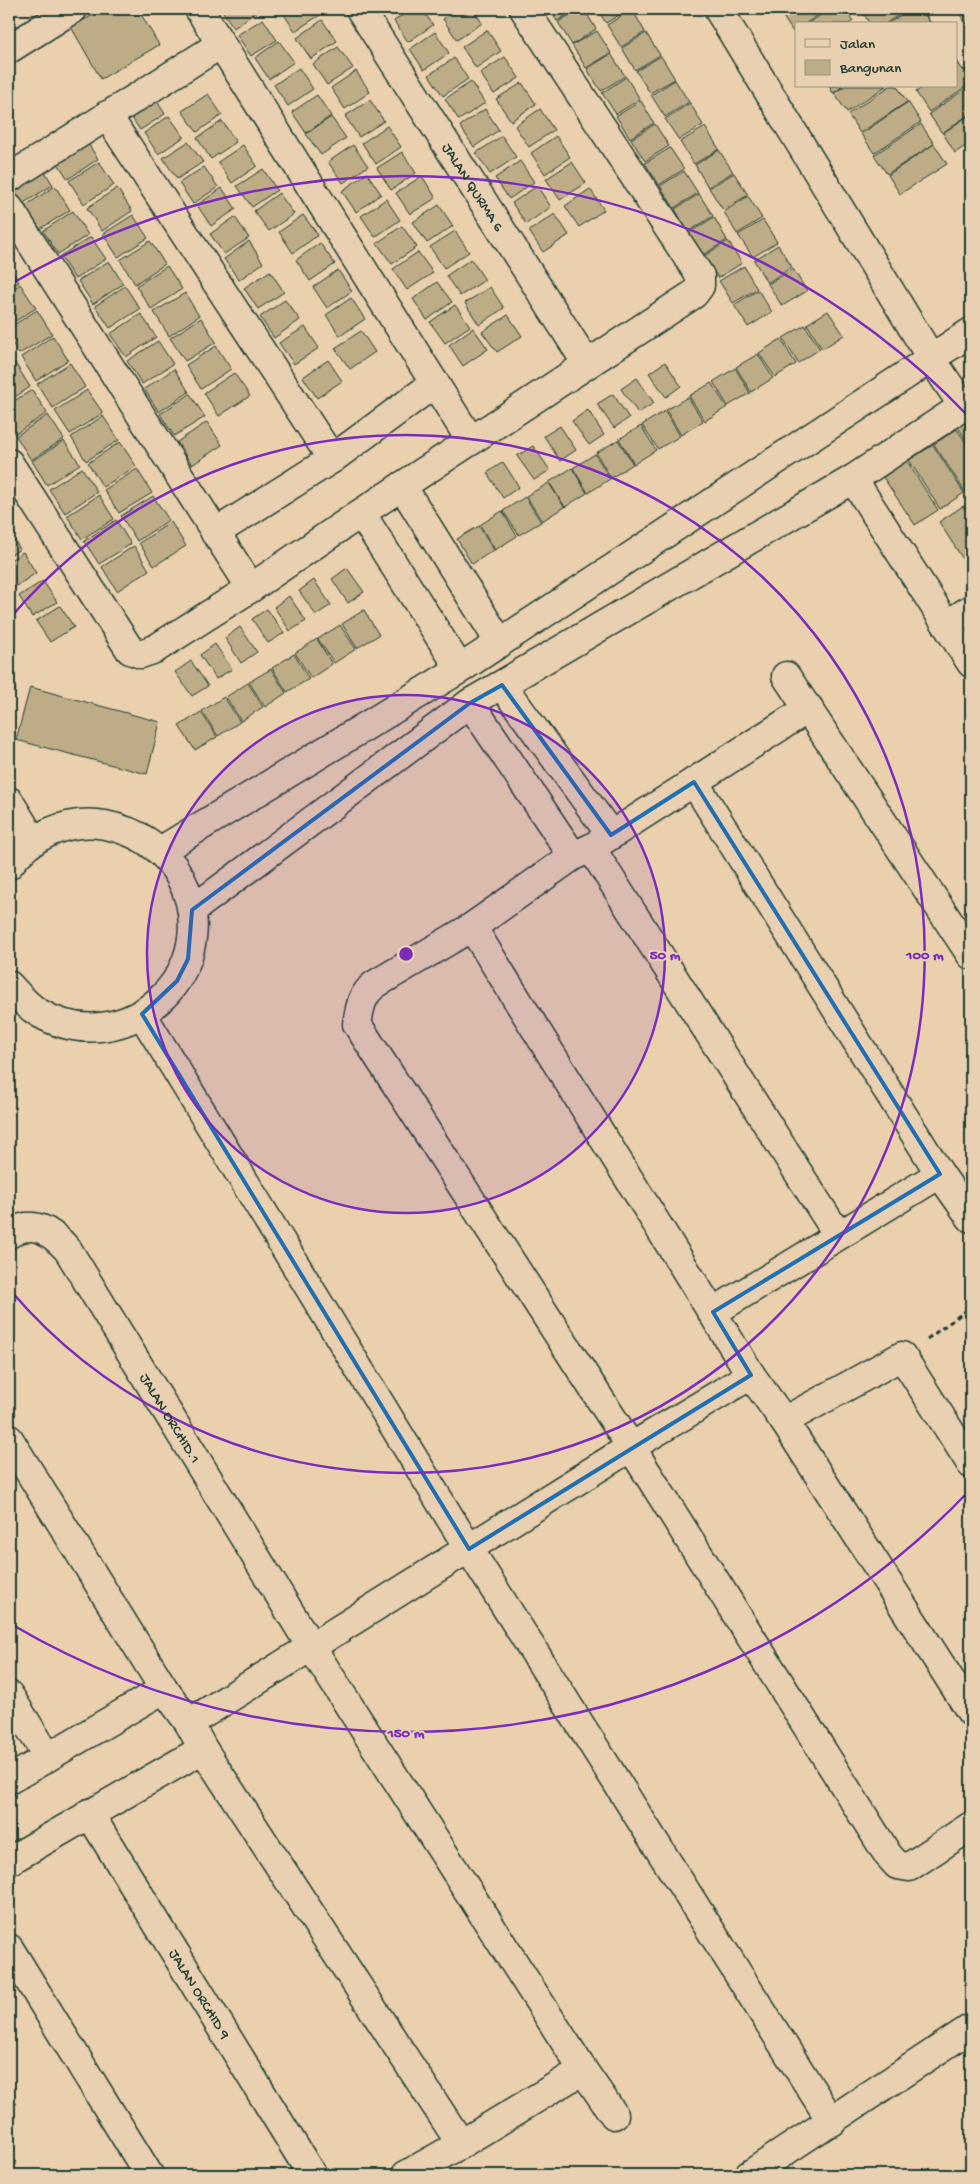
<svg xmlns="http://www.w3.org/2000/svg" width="980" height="2184" font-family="'Gochi Hand',sans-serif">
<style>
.building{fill:#beac87;stroke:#1f3d34}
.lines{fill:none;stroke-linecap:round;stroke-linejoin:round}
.minor-casing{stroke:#1f3d34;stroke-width:31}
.path{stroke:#1f3d34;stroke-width:3;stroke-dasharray:5 4;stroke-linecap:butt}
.minor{stroke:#e8d0b0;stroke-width:28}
.marked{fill:none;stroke:#1f6fb2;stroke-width:4;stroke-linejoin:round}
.ring{fill:none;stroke:#7b2cbf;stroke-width:2.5}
.labels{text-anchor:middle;stroke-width:4;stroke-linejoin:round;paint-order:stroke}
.street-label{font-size:15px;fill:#1f3d34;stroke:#e8d0b0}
.centre{fill:#7b2cbf;stroke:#e8d0b0;stroke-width:2.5}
.ring-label{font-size:15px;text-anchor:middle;font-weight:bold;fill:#7b2cbf;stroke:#e8d0b0;stroke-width:4;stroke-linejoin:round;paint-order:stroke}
</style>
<rect width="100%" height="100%" fill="#ead0ad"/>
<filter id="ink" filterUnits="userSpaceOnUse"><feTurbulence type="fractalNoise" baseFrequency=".02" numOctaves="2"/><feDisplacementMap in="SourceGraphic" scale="10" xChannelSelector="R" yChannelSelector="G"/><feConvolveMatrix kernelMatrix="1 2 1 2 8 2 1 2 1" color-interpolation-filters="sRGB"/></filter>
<g filter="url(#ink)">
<path class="building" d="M104,9H138L159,45L101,79L71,27Z
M221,9H258L259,10L234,28Z
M283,9H316L320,15L295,31L281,10Z
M383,9H398L387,16Z
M411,9H422L433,25L408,42L394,21Z
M458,9H473L482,23L457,40L443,19Z
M549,9H577L557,21Z
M580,9H584L596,29L572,45L558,22Z
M597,9H629L606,23Z
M632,9L645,32L621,47L607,25Z
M786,9H827L805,24H796V29L793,32L780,12Z
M830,9H845L853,21L849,24H807Z
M865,9H907L885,24H870L862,11Z
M910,9H927L935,20L929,24H887Z
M952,9H971V22L965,27Z
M263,19L277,40L251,56L237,35Z
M322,20L337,41L311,59L297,38Z
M487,30L501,51L476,68L462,47Z
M597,31L611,53L586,68L572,45Z
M435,32L449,53L424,70L410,49Z
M646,33L660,55L635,70L622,48Z
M279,41L294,62L269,79L255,58Z
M338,47L353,68L327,85L313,64Z
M611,54L625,76L601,91L587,69Z
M661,56L675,79L650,93L636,71Z
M505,57L519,78L494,94L480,73Z
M454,58L468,79L443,96L429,75Z
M962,61L971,74V83L929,112L916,92L925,86H956V65Z
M299,68L313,89L288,106L274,85Z
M356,71L370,92L345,109L331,88Z
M626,77L640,99L616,114L602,93Z
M675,80L689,102L665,117L651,95Z
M471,82L485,103L459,120L445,99Z
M522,83L536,104L511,121L496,99Z
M971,85V113L942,133L929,114Z
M829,86H843L833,93Z
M845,86H886L847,112L834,93Z
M890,86H897L907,102L860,133L848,114Z
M151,92L165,114L140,130L126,109Z
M208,94L222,115L197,132L182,111Z
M317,95L331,116L306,133L292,112Z
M370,100L384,121L359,137L345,116Z
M641,101L654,123L630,138L616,116Z
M908,102L921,122L874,153L861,134Z
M690,103L703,125L679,140L665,119Z
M485,109L499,130L474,147L460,126Z
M540,109L554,130L529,147L515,126Z
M971,114V142L955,153L943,133Z
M169,116L184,137L158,154L144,133Z
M331,117L346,138L321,155L306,134Z
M222,121L236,142L211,159L197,138Z
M655,124L669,146L645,161L631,139Z
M921,124L934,144L887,174L874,155Z
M387,126L401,147L376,164L362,143Z
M705,127L719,149L694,164L680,142Z
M83,136L98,159L68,179L53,156Z
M502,136L516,157L490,174L476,153Z
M556,136L570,157L545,174L531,153Z
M188,142L203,162L177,179L163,158Z
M934,144L947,164L900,194L888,175Z
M243,145L257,166L232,183L218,162Z
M353,145L368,166L343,183L328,162Z
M670,148L684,169L659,185L645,163Z
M719,150L733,172L708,187L695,165Z
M402,152L416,173L391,190L377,168Z
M38,161L53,185L22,204L9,183Z
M520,161L534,182L509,199L495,178Z
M99,162L114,185L84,204L69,181Z
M572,162L586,183L560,200L546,179Z
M204,167L218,187L193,204L179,183Z
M263,169L277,190L252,207L237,186Z
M684,171L698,193L674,208L660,186Z
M367,173L381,194L356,212L342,191Z
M734,173L748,195L723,210L709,188Z
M422,176L436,198L410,214L396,193Z
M55,186L70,210L40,229L25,206Z
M537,186L551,207L526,224L512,203Z
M117,188L132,211L102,231L87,208Z
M222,188L236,209L211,226L197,205Z
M590,189L604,210L579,227L565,206Z
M279,193L294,214L269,231L254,211Z
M699,194L713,216L688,232L675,209Z
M748,196L762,218L737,234L724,212Z
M386,199L400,220L375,237L361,216Z
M439,205L453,226L427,243L413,222Z
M73,211L88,235L58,254L43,231Z
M555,214L569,235L543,252L529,231Z
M133,215L148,238L118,257L103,234Z
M303,215L318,235L293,253L279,232Z
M235,217L249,238L224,254L210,234Z
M714,217L727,240L703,255L689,233Z
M763,220L777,242L753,257L738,235Z
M402,226L417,247L392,264L377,243Z
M455,231L469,252L444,268L430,247Z
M91,237L106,259L75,279L60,256Z
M150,241L165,264L135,284L120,260Z
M249,241L263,263L239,280L224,259Z
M728,241L742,263L718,278L704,256Z
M320,243L335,264L310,281L296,260Z
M778,245L792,267L767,283L754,260Z
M418,252L433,273L407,290L393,269Z
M471,259L485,280L460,296L446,276Z
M109,261L123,284L93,304L78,281Z
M9,266L19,282L9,288Z
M167,266L182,289L151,309L136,286Z
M744,266L757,289L733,303L719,281Z
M793,269L807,291L782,306L768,284Z
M338,270L352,291L327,308L313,287Z
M270,271L284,292L258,309L244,288Z
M437,282L452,302L427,320L413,299Z
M20,284L36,308L9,325V292Z
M125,286L140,309L110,328L95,306Z
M490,287L504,308L479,325L465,303Z
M758,290L772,312L748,327L734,305Z
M185,293L199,316L169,336L154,312Z
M351,298L365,319L340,336L326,315Z
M285,300L300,320L274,338L260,317Z
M455,305L470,326L445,343L430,322Z
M37,310L52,334L19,354L9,338V328Z
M828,311L844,335L822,349L807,324Z
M141,314L156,337L126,357L110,334Z
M508,315L522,336L497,352L482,332Z
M201,318L216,342L185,361L170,338Z
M805,325L820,349L798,363L783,338Z
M305,327L319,348L294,364L279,343Z
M473,328L488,349L463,366L449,345Z
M361,331L375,352L350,369L335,348Z
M53,336L68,360L36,381L21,357Z
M781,339L796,364L775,377L759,353Z
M158,341L173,364L142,384L127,361Z
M216,346L231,369L201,389L186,365Z
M758,354L773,378L751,392L736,367Z
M328,360L342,381L317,398L303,377Z
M665,362L681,386L666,397L649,373Z
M15,363L30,387L9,401V367Z
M70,363L85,387L53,408L37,384Z
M735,368L750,393L728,406L713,382Z
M174,369L189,392L159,412L144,389Z
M234,373L250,396L219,416L204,393Z
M637,378L654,403L638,413L621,389Z
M711,383L727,407L705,421L689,396Z
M32,390L47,413L15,434L9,425V404Z
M87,390L103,413L70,434L55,411Z
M190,394L205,417L174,436L160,414Z
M613,394L629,418L614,428L597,404Z
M688,397L703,421L681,435L666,410Z
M588,410L604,435L589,445L572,421Z
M665,411L680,436L658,449L642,425Z
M48,415L64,439L31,460L16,436Z
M103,416L119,440L86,461L71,437Z
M971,419V448L958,427Z
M207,422L222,445L192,465L177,442Z
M560,426L576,450L560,461L544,436Z
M641,426L656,450L634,464L619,439Z
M957,429L971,451V488L965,492L934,444Z
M618,440L633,464L611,478L596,453Z
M64,441L80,464L47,485L32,461Z
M120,442L136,466L103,487L88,463Z
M933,445L964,493L940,509L909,460Z
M533,446L550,470L534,480L517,456Z
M595,454L610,479L588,493L573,468Z
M907,461L938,510L915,525L883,477Z
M503,462L519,487L503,498L487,473Z
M82,468L97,492L65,513L49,489Z
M572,468L587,493L565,507L549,482Z
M137,469L152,493L119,513L104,490Z
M549,483L564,507L542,521L526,496Z
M99,495L114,519L82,539L67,516Z
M153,496L169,520L137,541L121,516Z
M525,497L541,522L519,535L503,511Z
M971,501V518L964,506Z
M963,506L971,520L970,570L939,522Z
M502,511L517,536L495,550L480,525Z
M116,520L131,544L99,564L84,541Z
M171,522L186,546L154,566L139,543Z
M479,526L494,550L472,564L457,539Z
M9,532L20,549L9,556Z
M134,546L149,570L117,591L102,567Z
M23,552L36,573L12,589L9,583V561Z
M347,568L364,592L348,603L332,579Z
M314,580L331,605L316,615L299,591Z
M43,581L57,602L32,617L19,596Z
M289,596L306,621L290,631L274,607Z
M60,606L74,627L50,642L36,621Z
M267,609L284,633L268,643L252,619Z
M364,610L379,635L357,648L342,624Z
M340,625L356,649L334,663L318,639Z
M240,627L257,652L241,663L225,638Z
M317,639L332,664L311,678L295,653Z
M215,644L232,669L216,679L200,655Z
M294,654L309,679L287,692L272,668Z
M191,661L208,686L192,696L175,672Z
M271,669L286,693L265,707L249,682Z
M9,677L16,690L9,695Z
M248,683L263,707L241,721L226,697Z
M30,687L160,722L147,774L16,740Z
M224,697L240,722L218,736L202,711Z
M201,712L217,737L195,750L179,726Z"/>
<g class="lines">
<defs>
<g id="minor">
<path d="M199,9L471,441"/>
<path id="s1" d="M360,9L587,364"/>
<path d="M718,9L931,358L963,406"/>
<path d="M939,9L949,24"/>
<path d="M956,34L971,57"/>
<path d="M9,49L73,9"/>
<path d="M107,115L332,459"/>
<path d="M9,178L221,44"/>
<path d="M9,208L251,588"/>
<path d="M9,463L130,650L141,654L155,649L251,588L361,513L694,294L700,286V276L524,9"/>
<path d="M853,479L971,663"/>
<path d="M402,486L500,643"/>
<path d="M361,513L460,669"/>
<path d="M215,533L332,459L435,383"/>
<path d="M947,625L971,609"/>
<path d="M786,676L971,955"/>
<path d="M502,685L611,835"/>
<path d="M470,703L573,856"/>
<path d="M809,708L591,848L573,856L472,927L374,985C361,996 360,1008 357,1024L631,1447L888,1855L897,1865L909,1867L971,1826"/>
<path d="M694,782L940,1174L971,1218"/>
<path d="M9,801L33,841"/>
<path d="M591,848L838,1235"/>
<path d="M160,851L460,669L971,332"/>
<path d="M9,865C30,836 68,818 105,825C137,831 164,848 180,877C229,967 128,1065 39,1013C27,1006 18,995 9,985"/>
<path d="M192,910L470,703L853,479L971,401"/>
<path d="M472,927L751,1375L784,1421L971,1712"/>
<path d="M142,1014L469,1549L832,2122"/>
<path id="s2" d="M9,1234C33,1218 51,1231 68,1250L310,1645L583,2070L461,2144L406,2175"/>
<path d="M713,1312L940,1174"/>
<path d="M784,1421L902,1356L971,1464"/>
<path d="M9,1439L164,1689L189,1723L203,1749L461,2144"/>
<path d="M9,1695L48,1757"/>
<path d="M189,1723L631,1447L751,1375"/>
<path d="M9,1780L164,1689"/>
<path id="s3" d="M89,1813L312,2175"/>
<path d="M9,1861L203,1749"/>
<path d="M9,1948L149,2175"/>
<path d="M583,2070L614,2115"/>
<path d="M749,2175L971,2028"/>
</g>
</defs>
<use href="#minor" class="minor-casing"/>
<path class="path" d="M927,1339L971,1307"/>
<use href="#minor" class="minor"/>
</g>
</g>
<path class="marked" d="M502,685L611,835L694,782L940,1174L713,1312L751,1375L469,1549L142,1014L177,981L188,959L192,910L470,703Z"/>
<circle cx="406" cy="954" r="259" fill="#7b2cbf" fill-opacity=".12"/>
<g class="ring">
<circle cx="406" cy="954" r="259"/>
<path d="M11 617A519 519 0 1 1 11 1291"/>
<path d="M970 1490A778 778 0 0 1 11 1624M11 284A778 778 0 0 1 970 418"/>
</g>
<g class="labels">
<g class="street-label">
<text dy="5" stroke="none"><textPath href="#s1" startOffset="211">JALAN QURMA 6</textPath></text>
<text dy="5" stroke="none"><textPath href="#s2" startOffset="265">JALAN ORCHID.1</textPath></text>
<text dy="5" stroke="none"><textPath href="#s3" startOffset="212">JALAN ORCHID 9</textPath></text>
</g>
</g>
<circle cx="406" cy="954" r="8" class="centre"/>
<g class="ring-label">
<text x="665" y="959">50 m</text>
<text x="925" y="959">100 m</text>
<text x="406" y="1737">150 m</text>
</g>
<rect width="980" height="2184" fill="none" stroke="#e8d0b0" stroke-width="30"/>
<rect x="15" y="15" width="950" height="2154" fill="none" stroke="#1f3d34" stroke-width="2" filter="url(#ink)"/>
<rect x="795" y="22" width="162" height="65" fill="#e8d0b0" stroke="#98957e"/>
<rect x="805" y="39" width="25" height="8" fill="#e8d0b0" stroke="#98957e"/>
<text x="840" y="48" font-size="15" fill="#1f3d34">Jalan</text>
<rect x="805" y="60" width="25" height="15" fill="#beac87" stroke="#98957e"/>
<text x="840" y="72" font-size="15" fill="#1f3d34">Bangunan</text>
</svg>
